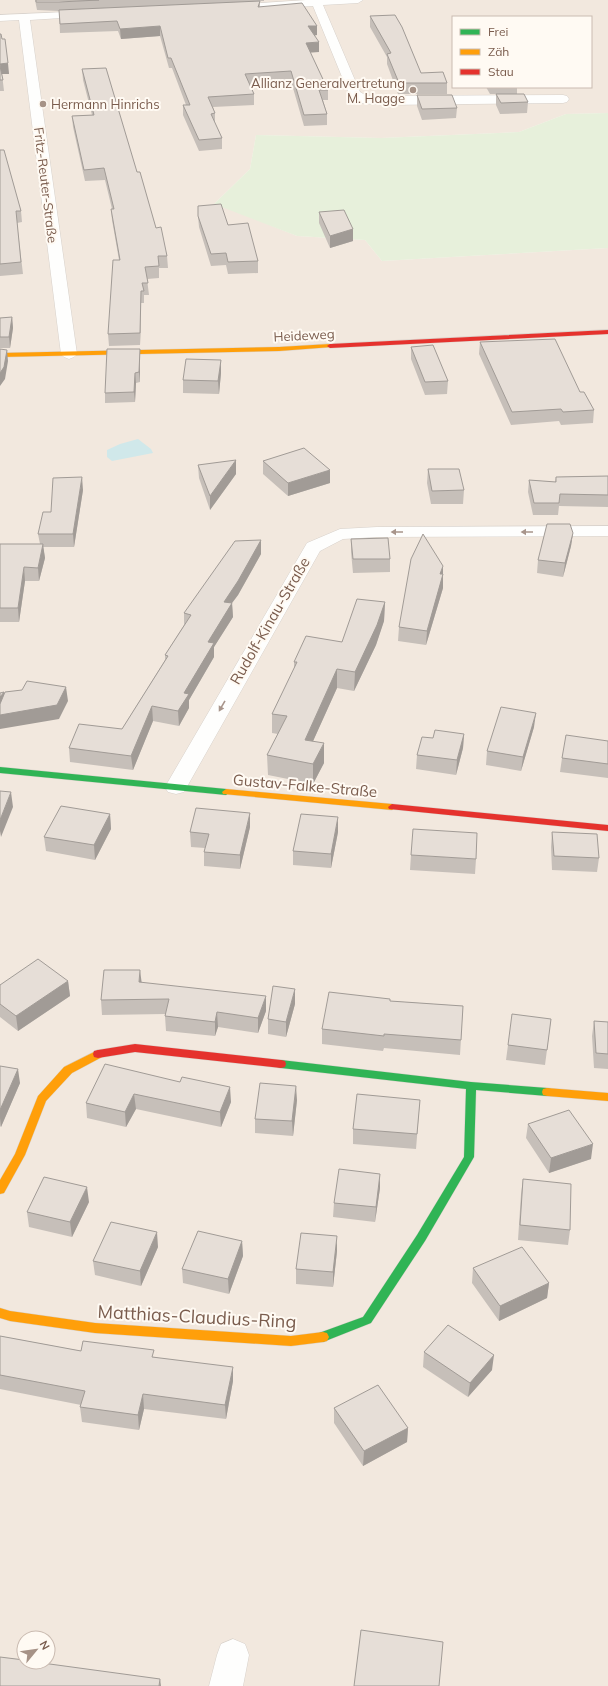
<svg xmlns="http://www.w3.org/2000/svg" width="608" height="1686" font-family="Mulish,sans-serif">
<style>
.residential{fill:#f2e8de;fill-rule:evenodd}
.green{fill:#e7f0db}
.water{fill:#d0e8ea}
.lines{fill:none;stroke-linecap:round;stroke-linejoin:round}
.street-casing{stroke:#d7d1cb;stroke-width:1}
.fast-casing{stroke:#d9d2cb;stroke-width:1}
.slow-casing{stroke:#d9d2cb;stroke-width:1}
.jam-casing{stroke:#d9d2cb;stroke-width:1}
.street{fill:#fefefd;fill-rule:evenodd}
.fast{fill:#30b455;fill-rule:evenodd}
.slow{fill:#ff9f0a;fill-rule:evenodd}
.jam{fill:#e5322d;fill-rule:evenodd}
.wall{fill:#c6bfb9}
.shaded-wall{fill:#a19b96}
.building{fill:#e6ded7;stroke:#a19b96}
.oneway{fill:#a8958b}
.poi-dot{fill:#a69286;stroke:#fffaf3;stroke-width:1.5}
.labels{text-anchor:middle;stroke-width:4;stroke-linejoin:round;paint-order:stroke}
.far-poi-label{font-size:13px;fill:#7a5c4d;stroke:#fffaf3;text-anchor:end}
.far-street-label{font-size:13px;fill:#7a5c4d;stroke:#fffaf3}
.street-label{font-size:15px;fill:#7a5c4d;stroke:#fffaf3}
.near-street-label{font-size:18px;fill:#7a5c4d;stroke:#fffaf3}
</style>
<rect width="100%" height="100%" fill="#f9f5f0"/>
<path class="residential" d="M0,0H608V113L566,114L519,132L381,138L256,135L250,169L215,203L297,236L365,240L382,261L608,248V1686H0ZM453,17H591V87H453ZM24,1638H48V1662H24Z"/>
<path class="green" d="M608,113V248L382,261L365,240L297,236L214,204L250,169L256,135L381,138L519,132L566,114Z"/>
<path class="water" d="M138,439L151,449L153,453L112,461L107,457V450L120,444Z"/>
<g class="lines">
<defs>
<path id="street" d="M306,0H363L358,3L323,5L360,92L367,96L563,95L567,96L569,99L567,102L563,103L385,105L360,103L349,94L313,6L231,11L226,8L231,5Z
M89,11L95,14L93,16L30,20L77,354L74,357L69,359L64,357L61,354L19,20L0,21V15Z
M608,526V536L377,537L343,539L320,551L184,792L176,794L168,792L165,787L307,543L340,529L377,527Z
M233,1639L245,1644L249,1655L243,1686H209L217,1655L221,1644Z"/>
<path id="fast" d="M0,767L226,789L230,792L226,795L0,773Z
M281,1060L471,1082L547,1088L551,1089L552,1092L551,1095L547,1096L476,1090L474,1157L425,1241L371,1323L323,1342L319,1341L317,1337L319,1333L363,1317L417,1235L464,1157L466,1089L281,1068L277,1067L276,1064L277,1061Z"/>
<path id="slow" d="M330,344L333,346L332,347L279,351L0,357V353L279,347Z
M226,789L392,804L396,807L392,810L223,794L222,792Z
M98,1050L102,1051L103,1054L102,1057L72,1073L46,1101L25,1155L4,1193L0,1194V1180L15,1154L38,1096L64,1067Z
M547,1088L608,1093V1101L547,1096L543,1095L542,1092L543,1089Z
M0,1308L10,1311L95,1323L291,1336L323,1332L327,1333L329,1337L327,1341L323,1342L291,1346L95,1333L10,1321L0,1318Z"/>
<path id="jam" d="M608,330V334L330,348L327,346L330,344Z
M392,804L608,825V831L389,809L388,807Z
M135,1044L281,1060L285,1061L286,1064L285,1067L281,1068L135,1052L98,1058L94,1057L93,1054L94,1051L98,1050Z"/>
</defs>
<use href="#street" class="street-casing"/>
<use href="#fast" class="fast-casing"/>
<use href="#slow" class="slow-casing"/>
<use href="#jam" class="jam-casing"/>
<use href="#street" class="street"/>
<use href="#fast" class="fast"/>
<use href="#slow" class="slow"/>
<use href="#jam" class="jam"/>
</g>
<path class="wall" d="M35,0H264V1H260V7L317,26V35L314,36L319,52H310L328,90V100H323L327,114V125L304,126L291,81L249,84L254,94V105L213,107L215,113V124L222,138V149L199,151L183,115V105H186L172,68H169L160,36L121,39L118,31L60,33L59,11L37,10Z
M370,16L421,73L447,83V94H398L387,64V57L370,27Z
M0,34L9,74H2L4,91H0Z
M82,69L137,172L156,228L167,256L168,268H159V278L147,279L149,295H144V303H141L140,345L109,346L108,334L119,260L112,220L111,209H112L105,180L85,181L73,127L72,116L92,115L83,80Z
M486,87H517V94H490Z
M496,94L528,102L527,113L500,114L496,105Z
M417,95L457,108L456,118L422,120L417,106Z
M0,150L21,211L22,222L17,223L23,274L0,276Z
M319,212L353,229V241L330,248L319,223Z
M198,216L228,225L258,261V273L228,274L226,265L211,266L199,227Z
M12,317L13,328L10,348H0V318Z
M480,342L580,392L594,410L593,423L561,425L559,421L511,425L479,354Z
M411,347L448,381L447,394L425,395L411,359Z
M140,349V382L136,383L135,402L105,403V393Z
M221,360V373L219,394L183,393V380Z
M263,461L330,483L288,496L263,474Z
M198,465L236,474L210,510L199,478Z
M428,469L464,490L463,504H431L427,483Z
M608,476V507L559,506L558,515H533L528,492L529,480L555,482L556,477Z
M83,490L74,547H43L45,558L39,581H25L19,622H0V544H40L38,534L51,512Z
M573,533L571,546L563,577L537,573L538,560Z
M351,539L390,559V572L353,573L351,552Z
M261,540V554L238,595L232,603L233,617L214,647V657L189,700V708L179,726L153,721L133,770L70,762L69,748L122,729L165,660V655L184,625V613Z
M443,566V588L426,645L398,641L399,627Z
M385,602L384,621L376,645L354,691L337,688L313,741L324,763L313,784L268,775L267,755L278,734L272,733V714L294,669V662L342,642Z
M534,727L521,771L486,765L487,751Z
M464,734L463,748L456,775L416,769L417,755L433,738Z
M608,741V778L560,772L562,758Z
M110,814L111,829L95,860L46,851L44,837Z
M250,827L240,869L204,866V852L205,848L191,847L190,832Z
M338,832L331,868L293,865V851Z
M552,832L599,858L597,872L552,870L551,847Z
M411,855L476,859L475,874L410,870Z
M68,981L70,996L18,1031L0,1017V985Z
M141,982L266,1011L258,1033L218,1027L215,1036L166,1031L165,1016V1014L102,1015L101,1000Z
M390,1001L463,1006L460,1055L384,1048L383,1051L322,1044V1029Z
M295,1004L286,1037L268,1034V1019Z
M551,1019L545,1065L506,1060L508,1045Z
M594,1021L608,1022V1069L594,1068L592,1036Z
M0,1066L20,1083L1,1127L0,1126Z
M180,1082L231,1102L221,1127L136,1109L126,1127L87,1118L86,1103Z
M297,1100L293,1136L255,1133V1119Z
M420,1100L416,1149L353,1144V1129Z
M528,1124L591,1159L549,1173L526,1138Z
M523,1179L570,1230L568,1245L518,1240L521,1194Z
M380,1188L375,1222L333,1217L334,1203Z
M89,1202L72,1237L29,1227L27,1212Z
M242,1241L243,1256L229,1294L183,1283L182,1269Z
M158,1247L141,1286L95,1275L93,1261Z
M337,1251L333,1287L296,1284V1269Z
M473,1268L549,1283L547,1298L499,1321L472,1283Z
M0,1336L81,1351L155,1357L233,1381L226,1419L144,1409L139,1430L82,1422L80,1407L81,1405L0,1389Z
M424,1352L492,1370L468,1397L423,1367Z
M334,1408L408,1428L407,1442L363,1466L334,1423Z"/>
<path class="shaded-wall" d="M160,26V36L121,39L120,29Z
M308,26H317V35L308,36Z
M319,42V52L306,53V43Z
M8,63L9,74H1L0,64Z
M353,229V241L330,248V236Z
M141,291V303L140,345V333Z
M12,317L13,328L10,348L9,337Z
M140,349V382L139,372Z
M7,350L8,361L5,379L0,386V373Z
M221,360V373L219,394L218,381Z
M135,373L136,383L135,402L134,392Z
M236,460V474L210,510V496Z
M330,470V483L288,496V483Z
M82,477L83,490L74,547L73,534Z
M573,533L571,546L563,577L565,563Z
M261,540V554L238,595L232,603L233,617L214,647V657L189,700V708L179,726L178,711L184,693L208,642L224,602Z
M43,544L45,558L39,581L38,568Z
M443,566V588L426,645L427,631L440,574Z
M24,567L25,581L19,622L18,608Z
M385,602L384,621L376,645L354,691L355,672Z
M337,669V688L305,759V740Z
M66,687L68,701L59,719L0,729V715Z
M4,692L6,707L0,713V697Z
M152,706L153,721L133,770L131,756Z
M536,713L534,727L521,771L523,757Z
M464,734L463,748L456,775L457,760Z
M324,743V763L313,784V764Z
M11,792L13,807L1,837L0,831V820Z
M250,813V827L240,869V855Z
M110,814L111,829L95,860L94,845Z
M338,817V832L331,868V854Z
M140,970L142,985L139,982Z
M68,981L70,996L18,1031L16,1016Z
M295,989V1004L286,1037V1022Z
M266,996V1011L258,1033V1018Z
M217,1012L218,1027L215,1036V1022Z
M18,1069L20,1083L1,1127L0,1118V1110Z
M296,1086L297,1100L293,1136L292,1121Z
M230,1087L231,1102L221,1127L220,1112Z
M134,1094L136,1109L126,1127L125,1112Z
M593,1144L591,1159L549,1173L551,1158Z
M380,1174V1188L375,1222L376,1207Z
M87,1187L89,1202L72,1237L70,1222Z
M157,1232L158,1247L141,1286L140,1271Z
M337,1236V1251L333,1287V1272Z
M242,1241L243,1256L229,1294L228,1279Z
M549,1283L547,1298L499,1321L500,1306Z
M494,1355L492,1370L468,1397L470,1383Z
M233,1367V1381L226,1419L225,1405Z
M143,1394L144,1409L139,1430L138,1415Z
M408,1428L407,1442L363,1466L364,1451Z
M160,1679L161,1686H159Z"/>
<path class="building" d="M36,0H99L59,2H36Z
M260,1L258,7L302,3L317,26H308L319,42L306,43L328,90H319L327,114L304,115L291,71L245,74L254,94L208,97L215,113L211,114L222,138L199,140L183,105H190L171,58H168L160,26L120,29L117,21L60,24L59,10Z
M395,15L402,27L421,73L443,72L447,83H399L387,54L391,53L370,16Z
M0,34H1L2,39H5L8,63L0,64Z
M0,66L3,80H0Z
M106,68L137,172H140L156,228L161,227L167,256H158L159,266L145,267L148,283H142L144,291H141L140,333L108,334L113,260H120L111,209H114L104,168L84,170L72,116L94,115L82,69Z
M496,94H524L528,102L501,103Z
M417,95H452L457,108L422,109Z
M0,150H4L21,211H16L21,262L0,264Z
M221,204L228,225L248,223L258,261L228,262L226,253L211,254L198,216V206Z
M344,210L353,229L330,236L319,212Z
M12,317L9,337H0V318Z
M555,339L580,392H584L594,410L563,412L561,409L512,412L480,342Z
M433,345L448,381L425,382L411,347Z
M0,349L7,350L4,367L0,373Z
M107,349H140L139,372L135,373L134,392L105,393Z
M186,359L221,360L218,381L183,380Z
M304,448L330,470L288,483L263,461Z
M236,460L210,496L198,465Z
M428,469H459L464,490L432,491Z
M608,476V495L560,494L559,503H534L529,480L556,482V477Z
M82,477L73,534H38L43,512H51L53,478Z
M547,524H570L573,533L565,563L538,560Z
M423,534L443,566L440,574H443L427,631L399,627L411,559Z
M388,538L390,559H353L351,539Z
M261,540L238,581L224,602L232,603L208,642L214,643L184,693L189,694L178,711L152,706L131,756L69,748L79,724L122,729L168,656L165,655L191,615L184,613L235,541Z
M0,544H43L38,568L24,567L18,608H0Z
M357,599L385,602L377,625L355,672L337,669L305,740L324,743L313,764L267,755L287,716L272,714L297,662H294L306,636L342,642Z
M27,681L66,687L57,705L0,715V704L5,692L22,690Z
M4,692L0,697V693Z
M501,707L536,713L523,757L487,751Z
M435,730L464,734L457,760L417,755L422,737L433,738Z
M566,735L608,741V764L562,758Z
M0,791L11,792L0,820Z
M61,806L110,814L94,845L44,837Z
M196,808L250,813L240,855L204,852L209,834L190,832Z
M301,814L338,817L331,854L293,851Z
M413,829L477,833L476,859L411,855Z
M552,832L597,834L599,858L554,856Z
M38,959L68,981L16,1016L0,1004V985Z
M104,970H140L139,982L266,996L258,1018L217,1012L215,1022L165,1016L169,999L101,1000Z
M273,986L295,989L286,1022L268,1019Z
M329,992L390,999V1001L463,1006L461,1040L384,1034V1036L322,1029Z
M512,1014L551,1019L547,1050L508,1045Z
M594,1021L608,1022V1054L596,1053Z
M105,1064L180,1082L182,1077L230,1087L220,1112L134,1094L125,1112L86,1103Z
M0,1066L18,1069L0,1110Z
M260,1083L296,1086L292,1121L255,1119Z
M357,1094L420,1100L417,1134L353,1129Z
M569,1110L593,1144L551,1158L528,1124Z
M339,1169L380,1174L376,1207L334,1203Z
M44,1177L87,1187L70,1222L27,1212Z
M523,1179L571,1184L570,1230L520,1225Z
M111,1222L157,1232L140,1271L93,1261Z
M198,1231L242,1241L228,1279L182,1269Z
M301,1233L337,1236L333,1272L296,1269Z
M522,1247L549,1283L500,1306L473,1268Z
M448,1325L494,1355L470,1383L424,1352Z
M0,1336L81,1351L83,1341L154,1350L152,1357L233,1367L225,1405L143,1394L138,1415L80,1407L85,1391L0,1375Z
M378,1385L408,1428L364,1451L334,1408Z
M361,1630L443,1642L439,1686H354Z
M0,1657L24,1660V1662H35L160,1679L159,1686H0Z"/>
<defs><path id="oneway-solid" d="M-6-.8H1V-3.2L6.5 0L1 3.2V.8H-6Z"/></defs>
<g class="oneway">
<use href="#oneway-solid" transform="translate(397 532) rotate(180)"/>
<use href="#oneway-solid" transform="translate(527 532) rotate(180)"/>
<use href="#oneway-solid" transform="translate(222 706) rotate(120)"/>
</g>
<g class="poi-dot">
<circle cx="413" cy="90" r="4"/>
<circle cx="43" cy="104" r="4"/>
</g>
<g class="labels">
<g class="far-poi-label">
<text x="405" y="88">Allianz Generalvertretung<tspan x="405" dy="15">M. Hagge</tspan></text>
<text x="51" y="109" text-anchor="start">Hermann Hinrichs</text>
</g>
<g class="far-street-label">
<text transform="translate(46 185) rotate(83)" y="5">Fritz-Reuter-Straße</text>
<text transform="translate(304 335) rotate(-3)" y="5">Heideweg</text>
</g>
<g class="street-label">
<text transform="translate(270 621) rotate(-60)" y="5">Rudolf-Kinau-Straße</text>
<text transform="translate(305 786) rotate(5)" y="5">Gustav-Falke-Straße</text>
</g>
<g class="near-street-label">
<text transform="translate(197 1317) rotate(3)" y="6">Matthias-Claudius-Ring</text>
</g>
</g>
<rect x="452" y="16" width="140" height="72" fill="#fffaf3" stroke="#cabbb1"/>
<rect x="460" y="29" width="20" height="6" fill="#30b455" stroke="#cabbb1"/>
<text x="488" y="36" font-size="12" fill="#7a5c4d">Frei</text>
<rect x="460" y="49" width="20" height="6" fill="#ff9f0a" stroke="#cabbb1"/>
<text x="488" y="56" font-size="12" fill="#7a5c4d">Zäh</text>
<rect x="460" y="69" width="20" height="6" fill="#e5322d" stroke="#cabbb1"/>
<text x="488" y="76" font-size="12" fill="#7a5c4d">Stau</text>
<g transform="translate(36 1650) rotate(61)"><circle r="19" fill="#fffaf3" stroke="#cabbb1"/>
<path d="M0-3L7 15L0 10L-7 15Z" fill="#a69286"/>
<text y="-6" font-size="11" font-weight="bold" text-anchor="middle" fill="#7a5c4d">N</text>
</g>
</svg>
